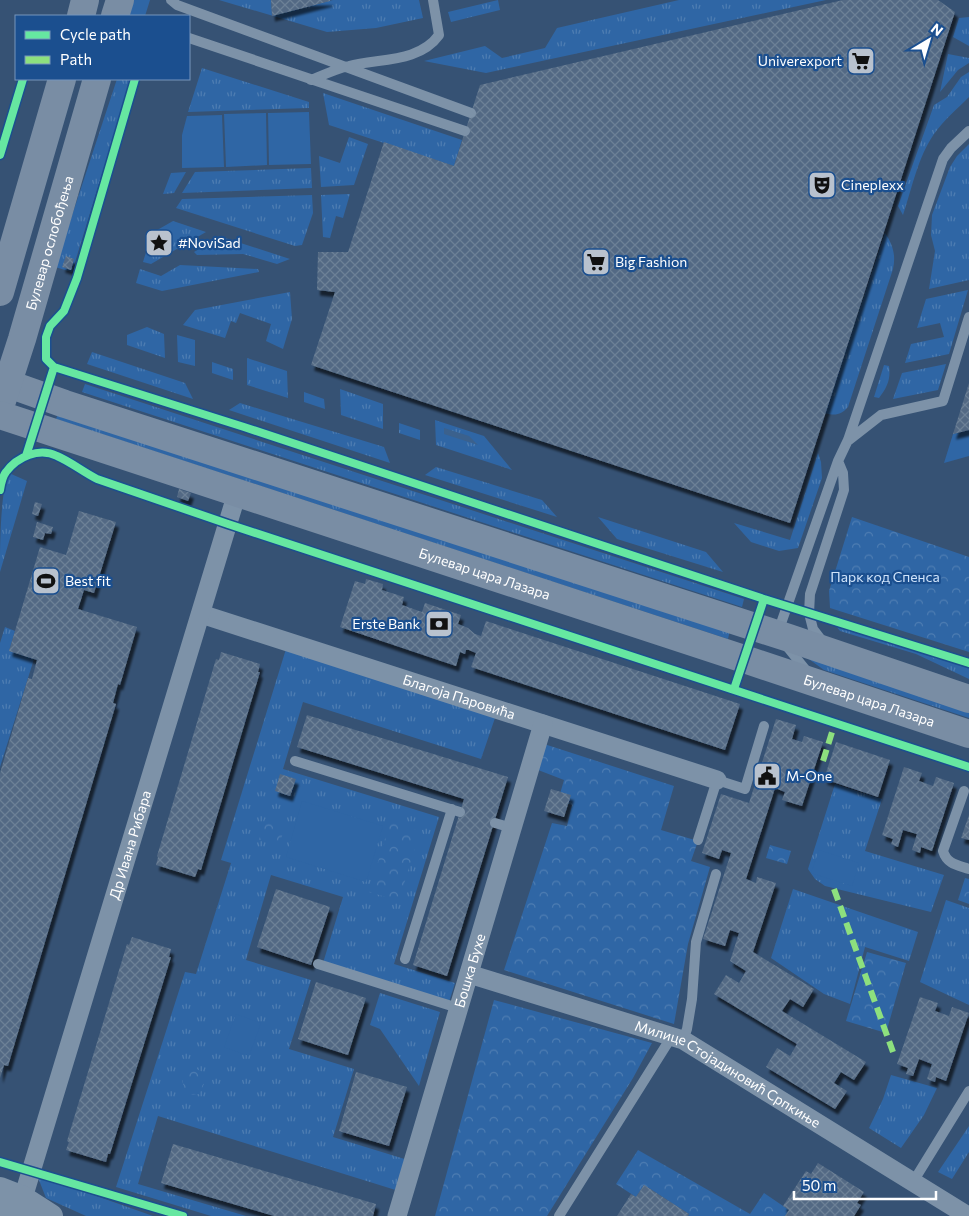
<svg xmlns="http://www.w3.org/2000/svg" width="969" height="1216" font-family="Commissioner,sans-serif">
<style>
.grass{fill:url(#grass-tufts)}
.park{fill:url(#park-crowns)}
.pitch{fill:#2f66a5}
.water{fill:#3b618d}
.building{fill:url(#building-cross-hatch);filter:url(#shadow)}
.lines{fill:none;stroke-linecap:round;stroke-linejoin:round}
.service{stroke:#7d92a8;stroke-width:10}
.minor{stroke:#7d92a8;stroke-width:19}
.tertiary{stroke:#7d92a8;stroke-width:24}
.secondary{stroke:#798da4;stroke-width:28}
.quiet{stroke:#8de07e;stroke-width:6;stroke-dasharray:12 6;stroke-linecap:butt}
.cycleway-casing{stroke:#1b4f8f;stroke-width:11}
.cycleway{stroke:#66e7a1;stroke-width:8}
.labels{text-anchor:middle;stroke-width:4.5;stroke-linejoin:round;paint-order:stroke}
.poi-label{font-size:14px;fill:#fff;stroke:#1b4f8f;text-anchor:start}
.street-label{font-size:14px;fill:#fff;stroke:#1b4f8f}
.park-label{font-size:14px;fill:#cfe3fa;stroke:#1b4f8f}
</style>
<defs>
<pattern id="grass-tufts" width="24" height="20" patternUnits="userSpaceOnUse" patternTransform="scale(1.25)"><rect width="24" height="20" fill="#2f66a5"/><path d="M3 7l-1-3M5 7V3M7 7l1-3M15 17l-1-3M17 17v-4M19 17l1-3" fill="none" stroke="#4e7db2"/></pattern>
<pattern id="park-crowns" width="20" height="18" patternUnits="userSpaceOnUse" patternTransform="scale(1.25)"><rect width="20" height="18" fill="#2f66a5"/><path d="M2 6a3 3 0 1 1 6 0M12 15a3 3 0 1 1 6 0" fill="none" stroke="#4e7db2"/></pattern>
<pattern id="building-cross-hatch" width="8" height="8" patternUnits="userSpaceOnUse" patternTransform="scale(1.25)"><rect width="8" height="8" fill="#526984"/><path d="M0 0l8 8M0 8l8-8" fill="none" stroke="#6c8096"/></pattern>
<filter id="shadow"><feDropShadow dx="3" dy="5.5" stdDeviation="1" flood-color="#0009"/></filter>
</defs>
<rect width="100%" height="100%" fill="#365274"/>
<path class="grass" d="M134,0H150L145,16H129Z
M219,0H271L272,16L333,0H419L423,18L376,28L327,32Z
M498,0L500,10L451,22L448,12Z
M679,0H826L486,73L424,61L485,46L502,58L545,48L557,28Z
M969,17V46L953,37L959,18Z
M948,54L969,58V63L958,70L940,92Z
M202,68L309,102V108L188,112Z
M969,72V97C957,109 944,120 934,134C918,157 912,188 903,215L898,206L934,105L947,97L961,77Z
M117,79H131L72,272L55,267Z
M323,93L462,140L454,166L329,125Z
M349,137L368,144L354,185L321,187L319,156L340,163Z
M969,144V280L929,289L935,251L931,235L932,215L950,167L957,156Z
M311,168L312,188L182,193L195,172Z
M186,172L174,193L163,194L171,173Z
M350,194L343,218L336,216L330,238L323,237L321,195Z
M312,195L313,213L302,245L295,246L176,208L182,199Z
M173,221L206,232L151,264L143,262L152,233Z
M885,233C893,245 896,255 893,269L848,407C841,415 835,416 825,413Z
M219,236L290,259L277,264L243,254L197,255L194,252Z
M180,265L258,269L259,272L162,291L136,283L140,269L161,276Z
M968,290L949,354L905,363L911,344L944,337L940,323L917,328L926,299Z
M290,292L292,319L283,349L266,341L271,324L240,313L236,323L231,321L225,338L183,325L195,310Z
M147,327L164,334L165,358L127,345V335Z
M177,335L195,340V366L178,362Z
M92,352L185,383L193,399L87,364Z
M247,358L287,371L288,398L247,385Z
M212,362L233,369V380L212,373Z
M946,364L938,390L893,399L902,373Z
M884,365L889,366C891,379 887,388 879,398L874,397Z
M85,384L744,599L742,607L82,392Z
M340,389L383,404V429L341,415Z
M304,392L324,399L325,409L304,402Z
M240,403L384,447L390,463L229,410Z
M58,414L730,630L728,639L56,419Z
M435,420L484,436L512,470L436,445Z
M399,423L420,430V440L399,433Z
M818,453L821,462L822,478L798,548L779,551L751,542L734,523L790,540Z
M436,467L542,500L557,517L425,475Z
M9,473L27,481L0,572C0,548 0,492 9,473Z
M598,517L706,552L723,572L617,539Z
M836,626L969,666V679L916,654L840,631Z
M5,627L15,631L9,651L34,659L0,767V643Z
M286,649L496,715L481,759L303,702L283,769L439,817L394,964L455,983L449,1002L323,963L343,897L271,875L246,960L311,980L289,1049L354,1069L333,1137L411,1161L402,1192L158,1116L138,1184L246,1216H211L116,1187L185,972L196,974L231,863L221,860Z
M806,657L969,711V718L824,670Z
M835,784L882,799L865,851L944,875L931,912L825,886L815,879L808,869Z
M793,889L918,932L909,961L865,947L850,1004L824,994L771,958Z
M946,900L969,908V1005L920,982Z
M380,993L440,1012L419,1086L380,1029L370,1025Z
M891,1075L937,1088L924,1115L901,1148L869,1128L883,1099Z
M969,1126V1152L952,1179L938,1172Z
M37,1175L153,1216H86L46,1198Z"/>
<path class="park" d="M852,517L969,557V652L830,608L829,591Z
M541,743L674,786L661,830L698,841L691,861L710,867L688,944L674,1024L504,970L552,823L567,826L572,805L558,801L564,780L533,768Z
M265,819L285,826L279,846L259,840Z
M390,822L420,831L399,901L369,892Z
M770,845L791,851L787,864L766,858Z
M965,878L969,879V904L958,900Z
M867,952L906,963L886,1033L846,1021Z
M494,1000L652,1043L633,1078L547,1216H435Z
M195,1068L202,1072L204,1084L199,1094L192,1095L184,1088L182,1079L187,1069Z
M638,1150L750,1214L764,1193L789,1210L785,1216H688L689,1214L644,1185L636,1197L616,1184Z"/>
<path class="pitch" d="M309,112L311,164L269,165L268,113Z
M266,113L267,165L226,167L224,114Z
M222,115L224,167L182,168V135L187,116Z
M969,430V456L944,463L953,434Z
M302,801L383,826L366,882L286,857Z
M819,850L859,863L852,886L811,873Z
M236,1014L261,1023L249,1056L224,1047Z"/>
<path class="water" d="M444,428L469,436L478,445L444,434Z"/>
<path class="building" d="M271,0H330V1L272,16Z
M843,0H938L955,12L790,523L311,365L335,292L317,290L318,252H348L384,142L454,166L480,85Z
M66,256L74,259L71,270L62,267Z
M969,383V430L953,434Z
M179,489L191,493L188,501L177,497Z
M35,502L42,504L38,516L32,514Z
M79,511L116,522L94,593L84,590L78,609L137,627L120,685L118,684L113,703L116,704L8,1066L4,1065L0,1078V773L28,678L32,679L37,660L9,651L40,547L66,555Z
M37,522L53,527L51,534L45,533L43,540L33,537Z
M366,579L383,584L382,590L404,597L402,605L422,612L425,603L461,615L458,624L468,628L475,634L481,636L486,621L740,704L725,750L471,667L476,653L469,650H466L465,654L460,652L456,666L340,627L355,581L365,584Z
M221,652L260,664L258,672H260L201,870L198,869L195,877L156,865L158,857L157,856L216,659L219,660Z
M307,715L508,777L447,976L413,965L464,799L297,747Z
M776,719L796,725L792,739L802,742L804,736L823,742L802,806L782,800L785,792L775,788L770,804L746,879L756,883L757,877L776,883L753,952L814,989L803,1007L790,999L782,1011L866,1062L854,1080L841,1072L834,1083L847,1091L835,1109L766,1067L777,1048L790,1056L797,1044L714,994L726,975L739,983L746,971L730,961L739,933L730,930L725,946L703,939L731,853L722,850L719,859L702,853L721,794L749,803Z
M836,742L890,760L878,797L824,779Z
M904,767L922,773L919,781L933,786L936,777L954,783L932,851L921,847L920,853L912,850L917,834L903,830L898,847L891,844L893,839L882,835Z
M280,774L296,779L290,796L275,791Z
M551,789L571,795L564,817L544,811Z
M969,815V840L961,838Z
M276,889L330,907L311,965L257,947Z
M132,937L171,949L169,957H171L110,1154H108L106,1162L66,1150L69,1142L67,1141L127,944L129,945Z
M316,982L366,998L348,1055L298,1039Z
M920,997L938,1003L935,1011L949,1016L952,1007L969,1013L946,1081L936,1077L935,1082L927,1079L932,1064L919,1059L913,1076L906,1074L908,1068L897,1064Z
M356,1072L407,1087L389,1146L339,1131Z
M173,1144L376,1204L373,1216H274L161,1183Z
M818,1163L864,1192L857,1203L861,1205L854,1216H785L789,1210L783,1206L806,1171L811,1174Z
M644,1185L689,1214L688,1216H617L631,1194L636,1197Z"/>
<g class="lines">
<path class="service" d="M171,0L177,5L471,113
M189,38L465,131
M311,80C323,75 336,69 349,66C379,58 419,63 439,35L433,0
M849,440L881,415L943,401L969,317
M778,632L838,461L848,440L943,159L951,148L969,131
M823,642L813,629L809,613L810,594L844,490L843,473L838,461
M785,644L809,674
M295,761L460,812
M964,791L943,851C947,864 957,865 969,869
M495,823L512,828
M698,840L717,780L745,789L764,726
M405,959L452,809
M318,964L458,1008
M683,1040L687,1029L692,999L696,942L716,874
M913,1182L969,1091
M559,1216L672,1036"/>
<g class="minor">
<path id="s1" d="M201,614L717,780"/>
<path id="s2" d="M469,974L683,1040L968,1216"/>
<path id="s3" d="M23,1198L237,493"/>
<path id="s4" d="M397,1216L543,724"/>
</g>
<path class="tertiary" d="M0,1189L23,1198L51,1216
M0,1209L30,1216"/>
<g class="secondary">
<path d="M81,16L85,0"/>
<path d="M115,16L120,0"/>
<path d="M0,292L62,79"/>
<path d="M0,381L65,404L789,638L969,699"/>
<path id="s5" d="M2,401L22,339L97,79"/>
<path id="s6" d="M0,415L744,659L969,734"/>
</g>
<path class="quiet" d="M823,761L833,729
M834,889L893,1052"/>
<defs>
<path id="cycleway" d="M135,79L77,278L64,311L50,326L46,337V359L54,367L244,427L764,599L969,663
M0,155L23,79
M26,456L54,367
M0,490C1,484 2,477 6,472C17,457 39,447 57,456C71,462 83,472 97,479L228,524L969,767
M734,689L764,599
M0,1162L183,1216"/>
</defs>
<use href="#cycleway" class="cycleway-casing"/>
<use href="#cycleway" class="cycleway"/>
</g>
<defs>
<symbol id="supermarket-square" viewBox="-11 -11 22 22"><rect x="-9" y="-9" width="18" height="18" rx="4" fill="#b9c2ce" stroke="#1b4f8f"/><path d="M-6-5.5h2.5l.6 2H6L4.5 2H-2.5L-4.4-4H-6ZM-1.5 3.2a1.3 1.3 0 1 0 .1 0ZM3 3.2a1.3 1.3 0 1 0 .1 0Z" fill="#111"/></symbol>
<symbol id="theatre-square" viewBox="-11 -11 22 22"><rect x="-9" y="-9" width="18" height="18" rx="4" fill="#b9c2ce" stroke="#1b4f8f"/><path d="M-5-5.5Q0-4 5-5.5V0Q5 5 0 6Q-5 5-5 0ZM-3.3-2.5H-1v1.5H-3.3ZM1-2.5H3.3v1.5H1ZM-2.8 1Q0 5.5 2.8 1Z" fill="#111"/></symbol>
<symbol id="sight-square" viewBox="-11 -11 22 22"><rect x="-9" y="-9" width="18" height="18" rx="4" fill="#b9c2ce" stroke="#1b4f8f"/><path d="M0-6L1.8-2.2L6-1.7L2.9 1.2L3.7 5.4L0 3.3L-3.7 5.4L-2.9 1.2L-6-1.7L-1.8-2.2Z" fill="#111"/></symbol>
<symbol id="stadium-square" viewBox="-11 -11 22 22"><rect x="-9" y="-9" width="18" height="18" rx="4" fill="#b9c2ce" stroke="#1b4f8f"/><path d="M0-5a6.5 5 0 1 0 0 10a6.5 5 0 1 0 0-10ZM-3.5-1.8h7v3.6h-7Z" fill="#111"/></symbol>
<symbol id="bank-square" viewBox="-11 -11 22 22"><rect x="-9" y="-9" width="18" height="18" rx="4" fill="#b9c2ce" stroke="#1b4f8f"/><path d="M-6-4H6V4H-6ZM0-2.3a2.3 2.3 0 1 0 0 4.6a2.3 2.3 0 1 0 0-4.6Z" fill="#111"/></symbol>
<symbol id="civic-square" viewBox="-11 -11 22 22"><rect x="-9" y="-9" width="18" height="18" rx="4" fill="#b9c2ce" stroke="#1b4f8f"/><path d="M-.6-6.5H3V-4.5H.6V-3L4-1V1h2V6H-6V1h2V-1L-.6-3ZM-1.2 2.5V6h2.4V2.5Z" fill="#111"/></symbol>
</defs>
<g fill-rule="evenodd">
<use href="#supermarket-square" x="845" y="45" width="32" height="32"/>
<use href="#theatre-square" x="806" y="169" width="32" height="32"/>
<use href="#sight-square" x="143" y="227" width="32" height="32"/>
<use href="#supermarket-square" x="580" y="246" width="32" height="32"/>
<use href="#stadium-square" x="30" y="565" width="32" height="32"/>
<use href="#bank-square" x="423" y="608" width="32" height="32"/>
<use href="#civic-square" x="751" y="760" width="32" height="32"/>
</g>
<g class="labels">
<g class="poi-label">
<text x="842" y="66" text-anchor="end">Univerexport</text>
<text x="841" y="190">Cineplexx</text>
<text x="178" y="248">#NoviSad</text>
<text x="615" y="267">Big Fashion</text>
<text x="65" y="586">Best fit</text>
<text x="420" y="629" text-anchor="end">Erste Bank</text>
<text x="786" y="781">M-One</text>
</g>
<g class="street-label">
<text dy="5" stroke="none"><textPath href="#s5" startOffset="165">Булевар ослобођења</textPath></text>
<text dy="5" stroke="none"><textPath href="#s6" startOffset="510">Булевар цара Лазара</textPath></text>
<text dy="5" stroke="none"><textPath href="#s1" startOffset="271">Благоја Паровића</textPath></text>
<text dy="5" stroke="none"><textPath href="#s6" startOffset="915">Булевар цара Лазара</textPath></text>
<text dy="5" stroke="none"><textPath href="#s3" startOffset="369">Др Ивана Рибара</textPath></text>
<text dy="5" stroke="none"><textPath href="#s4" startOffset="256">Бошка Бухе</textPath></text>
<text dy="5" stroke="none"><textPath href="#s2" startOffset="279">Милице Стојадиновић Српкиње</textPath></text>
</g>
<g class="park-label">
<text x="885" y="582">Парк код Спенса</text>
</g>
</g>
<rect x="15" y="15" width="175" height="65" fill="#1b4f8f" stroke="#7695bc"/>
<rect x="25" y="31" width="25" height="8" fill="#66e7a1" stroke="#7695bc"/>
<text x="60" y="40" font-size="15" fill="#ffffff">Cycle path</text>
<rect x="25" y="56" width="25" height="8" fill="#8de07e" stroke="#7695bc"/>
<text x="60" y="65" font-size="15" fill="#ffffff">Path</text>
<g transform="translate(929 40) rotate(38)" stroke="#1b4f8f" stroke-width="4" paint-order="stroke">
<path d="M0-4L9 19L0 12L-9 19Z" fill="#ffffff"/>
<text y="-8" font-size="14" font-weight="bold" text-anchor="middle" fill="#ffffff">N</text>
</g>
<path d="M794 1191v8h142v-8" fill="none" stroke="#ffffff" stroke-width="2.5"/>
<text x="802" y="1191" font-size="15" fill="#ffffff" stroke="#1b4f8f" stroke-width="4" paint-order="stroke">50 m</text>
</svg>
